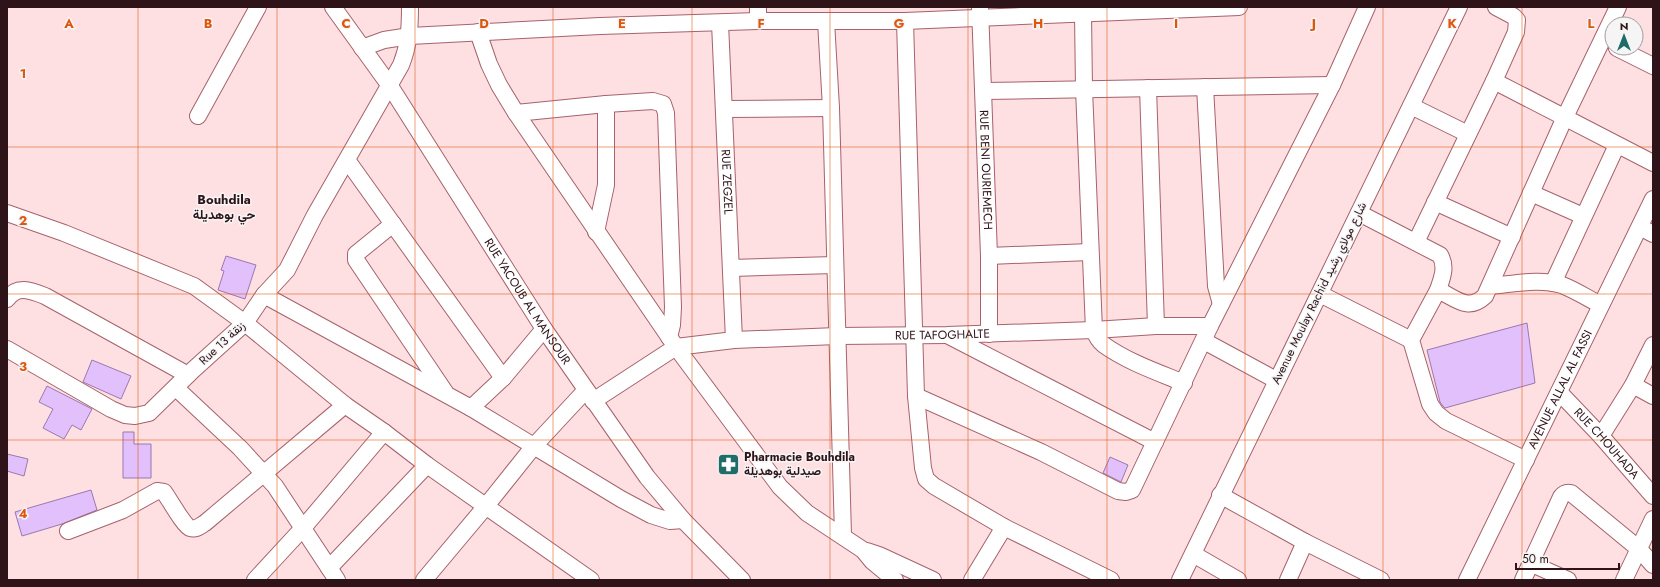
<svg xmlns="http://www.w3.org/2000/svg" width="1660" height="587" font-family="Jost,Vazirmatn,sans-serif">
<style>
.building{fill:#e2c0fb;stroke:#9979af}
.lines{fill:none;stroke-linecap:round;stroke-linejoin:round}
.minor-casing{stroke:#a6626c;stroke-width:18}
.minor{stroke:#fff;stroke-width:16}
.grid{fill:none;stroke:#df560d;stroke-width:1;stroke-opacity:0.55}
.labels{text-anchor:middle;stroke-width:3;stroke-linejoin:round;paint-order:stroke}
.street-label{font-size:12px;fill:#2e1318;stroke:#f5f5f5}
.poi-label{font-size:12px;font-weight:bold;fill:#2e1318;stroke:#f5f5f5;text-anchor:start}
.neighbourhood-label{font-size:13px;font-weight:bold;fill:#2e1318;stroke:#f5f5f5}
.grid-label{font-size:13px;text-anchor:middle;font-weight:bold;fill:#df560d;stroke:#f5f5f5;stroke-width:3;stroke-linejoin:round;paint-order:stroke}
</style>
<rect width="100%" height="100%" fill="#fedfe2"/>
<path class="building" d="M226,256L256,265L245,299L218,290L224,271L221,270Z
M1527,323L1535,383L1445,408L1443,406L1440,402L1427,350Z
M92,360L131,376L121,399L83,382Z
M47,386L92,409L81,430L72,425L64,439L43,428L53,409L39,402Z
M123,432H134V444H151V478H123Z
M7,454L28,459L24,476L7,471Z
M1110,457L1128,465L1121,482L1103,473Z
M91,490L97,510L62,524L22,536L15,512Z"/>
<g class="lines">
<defs>
<g id="minor">
<path id="s1" d="M333,7L390,86L544,329L647,477L683,520L742,580"/>
<path d="M758,7V21"/>
<path id="s2" d="M980,7L989,256V334"/>
<path d="M1083,14L1084,89L1094,330C1096,336 1099,341 1104,345C1128,362 1157,372 1184,383"/>
<path d="M826,21L831,108L843,535"/>
<path d="M905,21L916,396L923,468L926,479L934,486L1004,527L1111,580"/>
<path id="s3" d="M720,23L734,340"/>
<path d="M478,32L489,64L499,85L516,113L676,347L780,487L807,513L863,550L872,561L895,580"/>
<path d="M362,48L384,40L410,36L600,26L758,21H905L1239,7"/>
<path d="M1617,48L1653,66"/>
<path d="M1494,81L1653,163"/>
<path d="M1205,87L1216,286L1221,304"/>
<path d="M1148,88L1156,326"/>
<path d="M984,91L1332,85"/>
<path d="M1411,106L1468,134"/>
<path d="M725,109L831,108"/>
<path d="M516,113L606,104L653,101L663,104L666,113L673,307L672,325L669,337"/>
<path d="M198,116L258,7"/>
<path d="M347,160L503,378"/>
<path d="M1531,193L1583,216"/>
<path d="M1435,202L1512,237"/>
<path d="M7,213L64,233L194,286L245,323L345,405L384,432L427,465L591,580"/>
<path d="M1359,213L1440,255C1447,267 1442,278 1438,290"/>
<path d="M393,224L356,254V260L445,392"/>
<path d="M1640,227L1653,234"/>
<path d="M596,232L606,185V104"/>
<path d="M1416,242L1494,81L1516,32L1517,20L1513,16L1496,7"/>
<path d="M989,256L1090,252"/>
<path d="M731,268L835,265"/>
<path d="M1553,283L1617,145"/>
<path d="M1490,286C1514,284 1539,278 1562,285C1575,290 1589,299 1601,305"/>
<path d="M1320,294L1411,340"/>
<path d="M264,295L471,408L621,499L651,515L670,521L683,520"/>
<path d="M7,299C17,285 30,290 45,296L188,375"/>
<path d="M949,336L1155,442"/>
<path d="M1204,341L1276,380"/>
<path d="M7,349L111,409L125,415L135,416L149,413L193,370L245,323L264,295L287,270L315,215L401,65C409,45 410,28 410,7"/>
<path d="M1633,385L1653,396"/>
<path d="M176,388L240,448L275,486L337,580"/>
<path id="s4" d="M1559,392L1601,436L1653,496"/>
<path d="M916,396L1041,452L1118,491L1126,492L1132,490L1210,326L1332,85L1367,7"/>
<path id="s5" d="M593,401L676,347L734,340L837,336L947,335L1094,330L1156,326H1210"/>
<path d="M471,408L503,378L544,329"/>
<path d="M1601,436L1633,385L1653,345"/>
<path d="M1526,460L1446,421L1436,413L1430,404L1411,340L1438,290C1457,299 1468,312 1485,296L1565,117L1618,7"/>
<path d="M1220,495L1305,542L1288,580"/>
<path d="M68,531L123,510L157,491L164,492C169,499 185,527 190,528C196,530 200,526 205,523L345,405"/>
<path d="M1305,542L1381,580"/>
<path d="M867,551L879,555L933,580"/>
<path d="M1193,554L1238,580"/>
<path d="M1530,563L1568,580"/>
<path d="M329,568L427,465"/>
<path d="M255,580L303,528L384,432"/>
<path d="M424,580L486,506L534,446L586,390"/>
<path d="M972,580L1004,527"/>
<path d="M1180,580L1459,7"/>
<path id="s6" d="M1467,580L1653,199"/>
<path d="M1523,580L1561,497C1564,493 1566,492 1571,493L1639,549L1653,565"/>
<path d="M1624,580L1653,519"/>
</g>
</defs>
<use href="#minor" class="minor-casing"/>
<use href="#minor" class="minor"/>
</g>
<path class="grid" d="M138,7V580M277,7V580M415,7V580M553,7V580M692,7V580M830,7V580M968,7V580M1107,7V580M1245,7V580M1383,7V580M1522,7V580M7,147H1653M7,294H1653M7,440H1653"/>
<defs>
<symbol id="pharmacy-square" viewBox="-11 -11 22 22"><rect x="-9" y="-9" width="18" height="18" rx="4" fill="#206c68" stroke="#f5f5f5"/><path d="M-2-6h4v4h4v4h-4v4h-4v-4h-4v-4h4Z" fill="#fff"/></symbol>
</defs>
<g fill-rule="evenodd">
<use href="#pharmacy-square" x="716" y="452" width="25" height="25"/>
</g>
<g class="labels">
<g class="street-label">
<text dy="4" stroke="none"><textPath href="#s2" startOffset="163">RUE BENI OURIEMECH</textPath></text>
<text dy="4" stroke="none"><textPath href="#s3" startOffset="159">RUE ZEGZEL</textPath></text>
<text transform="translate(1319 293) rotate(-64)" y="4">Avenue Moulay Rachid شارع مولاي رشيد</text>
<text dy="4" stroke="none"><textPath href="#s1" startOffset="353">RUE YACOUB AL MANSOUR</textPath></text>
<text dy="4" stroke="none"><textPath href="#s5" startOffset="366">RUE TAFOGHALTE</textPath></text>
<text transform="translate(222 343) rotate(-43)" y="4">Rue 13 زنقة</text>
<text dy="4" stroke="none"><textPath href="#s6" startOffset="212">AVENUE ALLAL AL FASSI</textPath></text>
<text dy="4" stroke="none"><textPath href="#s4" startOffset="70">RUE CHOUHADA</textPath></text>
</g>
<g class="poi-label">
<text x="744" y="461">Pharmacie Bouhdila<tspan x="744" dy="14">صيدلية بوهديلة</tspan></text>
</g>
<g class="neighbourhood-label">
<text x="224" y="204">Bouhdila<tspan x="224" dy="15">حي بوهديلة</tspan></text>
</g>
</g>
<g class="grid-label">
<text x="69" y="28">A</text>
<text x="208" y="28">B</text>
<text x="346" y="28">C</text>
<text x="484" y="28">D</text>
<text x="622" y="28">E</text>
<text x="761" y="28">F</text>
<text x="899" y="28">G</text>
<text x="1038" y="28">H</text>
<text x="1176" y="28">I</text>
<text x="1314" y="28">J</text>
<text x="1452" y="28">K</text>
<text x="1591" y="28">L</text>
<text x="23" y="78">1</text>
<text x="23" y="225">2</text>
<text x="23" y="371">3</text>
<text x="23" y="518">4</text>
</g>
<rect width="1660" height="587" fill="none" stroke="#2e1318" stroke-width="16"/>
<g transform="translate(1624 36)"><circle r="19" fill="#f5f5f5" stroke="#a59b9d"/>
<path d="M0-3L7 15L0 10L-7 15Z" fill="#206c68"/>
<text y="-6" font-size="11" font-weight="bold" text-anchor="middle" fill="#2e1318">N</text>
</g>
<path d="M1516 563v6h103v-6" fill="none" stroke="#2e1318" stroke-width="2"/>
<text x="1522" y="563" font-size="12" fill="#2e1318" stroke="#f5f5f5" stroke-width="3" paint-order="stroke">50 m</text>
</svg>
